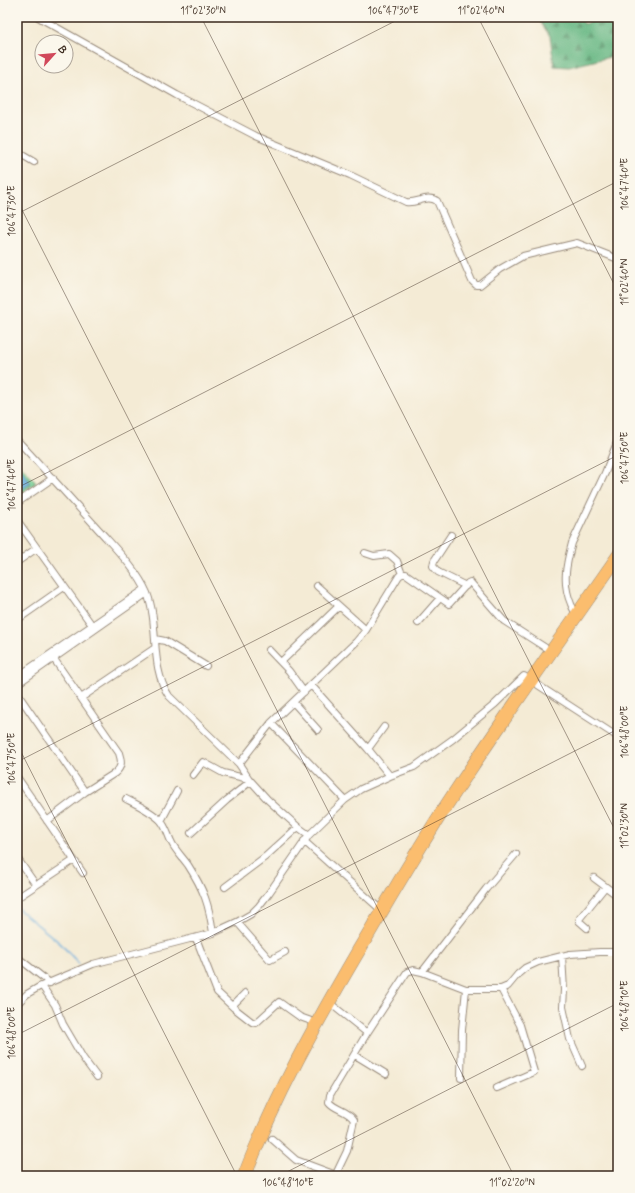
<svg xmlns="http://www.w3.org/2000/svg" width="635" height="1193" font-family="Mynerve,sans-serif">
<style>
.grass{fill:url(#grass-dots);stroke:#5d815e}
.forest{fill:url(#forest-firs);stroke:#517151}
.water{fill:#67adde;stroke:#516c7e}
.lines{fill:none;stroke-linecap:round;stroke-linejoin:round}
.stream{stroke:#67adde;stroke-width:1.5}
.minor-casing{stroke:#988a7a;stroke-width:8}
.major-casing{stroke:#988a7a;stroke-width:8}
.minor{stroke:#fff;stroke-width:6}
.major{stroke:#fbbd6e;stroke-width:7}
.ticks{fill:none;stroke:#3b2a1e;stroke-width:1;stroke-opacity:0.45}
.neatline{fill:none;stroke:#3b2a1e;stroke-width:1.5}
.ticks-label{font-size:10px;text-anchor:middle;fill:#3b2a1e}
</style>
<defs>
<pattern id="grass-dots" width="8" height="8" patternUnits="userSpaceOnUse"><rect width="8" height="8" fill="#7fd89d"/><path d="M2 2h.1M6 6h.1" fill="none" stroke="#69af7f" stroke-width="1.8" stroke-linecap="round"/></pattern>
<pattern id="forest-firs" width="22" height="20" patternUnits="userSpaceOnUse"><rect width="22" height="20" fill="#67b884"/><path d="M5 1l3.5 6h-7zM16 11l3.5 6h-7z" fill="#56966b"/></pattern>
</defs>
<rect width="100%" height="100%" fill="#fbf7ec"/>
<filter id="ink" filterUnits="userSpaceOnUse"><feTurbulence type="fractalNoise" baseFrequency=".025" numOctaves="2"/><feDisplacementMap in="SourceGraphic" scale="8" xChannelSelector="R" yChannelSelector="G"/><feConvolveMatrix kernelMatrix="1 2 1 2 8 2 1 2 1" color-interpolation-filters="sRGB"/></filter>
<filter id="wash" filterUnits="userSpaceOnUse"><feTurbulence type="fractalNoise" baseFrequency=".012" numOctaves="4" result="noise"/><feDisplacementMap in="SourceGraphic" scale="16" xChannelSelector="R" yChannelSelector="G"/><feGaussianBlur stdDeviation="0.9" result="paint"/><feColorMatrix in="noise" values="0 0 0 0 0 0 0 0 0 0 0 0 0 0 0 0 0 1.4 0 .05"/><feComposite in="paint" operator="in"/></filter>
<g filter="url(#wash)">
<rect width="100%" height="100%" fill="#f4ebd5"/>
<path class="grass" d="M17,461L36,483L17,496Z"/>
<path class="forest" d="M540,17H580L584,24L605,17H618V55L569,67L554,66L550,36L539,20Z"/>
<path class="water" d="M17,464L31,483L17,493Z"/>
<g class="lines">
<path class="stream" d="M17,908L60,943L79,964"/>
</g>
</g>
<g filter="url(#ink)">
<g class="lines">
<defs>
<path id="minor" d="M38,17L177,95L256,136L350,175L406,202C417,204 427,194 437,201L472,281L476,285H480L500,269L523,256L577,243L618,259
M17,152L34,162
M17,440C45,470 72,500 99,530C115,548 138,571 147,593C160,626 149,666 169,696L239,764L249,779L268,800L298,827L309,835
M17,503L53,478
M17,520L94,628
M451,535L434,561L433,566L438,572L466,586
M365,553L374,556L389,554L397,561L402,574
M17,562L37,548
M317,586L366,630
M578,615C574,612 573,609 571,604C562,583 566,565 572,543L605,473L618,440
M17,620L64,587
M418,623L440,598
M155,639L165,641L206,666
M269,650L289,671L304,692
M54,659L119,753C122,762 122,767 115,773L85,792
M281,662L339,606
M17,677L145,589
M17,684L147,593
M311,685L368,749L390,776
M17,693L85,792L47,821
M81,698L155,648
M293,702L318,730
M271,723L345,800
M368,749L384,727
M239,764L271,723L356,642L366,630L399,576L402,574H406L449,604L468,583L470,582L504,621L549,650H552
M193,775L203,762L223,773L249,779
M17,777L83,873
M126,799C138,805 151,811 160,820C167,827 168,837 173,845C177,852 183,858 188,865C204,890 209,904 213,933
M161,821L177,791
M191,833L227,800L251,781
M304,841L380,909
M17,858L36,885
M594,878L618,896
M225,887L265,857L298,827
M17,898L74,860
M237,922L270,960L285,952
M587,928L579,921L580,918L605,887
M196,938L217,992L234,1008L252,1022L256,1023L279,1002L300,1017L314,1022
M562,956L564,990L563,1007L570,1039L582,1066
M17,957L50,983
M422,972L486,889L516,854
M42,986L55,1005L63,1024L83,1058L97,1077
M17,1004L27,994L39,987L93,964L213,933L237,922L251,914L259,906L269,893L309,835L345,800L361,789L390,776L414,767L453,739L494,705L524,676L618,737
M331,1004L367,1033
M232,1006L245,993
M355,1055L386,1074
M461,1078L462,1030L466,989
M497,1088L534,1072L520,1025L501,989
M272,1139L296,1160L336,1175
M335,1176L347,1151L354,1120C349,1111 335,1110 329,1102L330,1095L367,1033L407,972L413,970L422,972L466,989H501L508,986L518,974L525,968L538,962L570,954L600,952H618"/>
<path id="major" d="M241,1176C272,1095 314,1021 357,947C387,897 415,847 447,799C502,715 561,633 618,551
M248,1176C278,1097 319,1024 362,951C391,901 420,851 452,802C505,721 562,642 618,561"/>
</defs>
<use href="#minor" class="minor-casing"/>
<use href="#major" class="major-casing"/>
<use href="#minor" class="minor"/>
<use href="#major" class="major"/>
</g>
</g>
<path class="ticks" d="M201,17L618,836M478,17L618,292M17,200L514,1176M17,214L403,17M17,488L618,181M17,744L237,1176M17,762L618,455M17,1035L618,729M279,1176L618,1003"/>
<rect width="635" height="1193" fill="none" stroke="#fbf7ec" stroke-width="44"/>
<g transform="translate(54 54) rotate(63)"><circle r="19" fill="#fbf7ec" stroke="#aea59a"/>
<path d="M0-3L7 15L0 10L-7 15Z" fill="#d1495b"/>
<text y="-6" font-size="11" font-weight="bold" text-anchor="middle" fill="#3b2a1e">B</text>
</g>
<rect x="22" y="22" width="591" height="1149" class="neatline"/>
<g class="ticks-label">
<text x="203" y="14">11°02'30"N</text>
<text x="393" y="14">106°47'30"E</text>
<text x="481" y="14">11°02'40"N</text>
<text transform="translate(624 184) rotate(-90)" y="4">106°47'40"E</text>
<text transform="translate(11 211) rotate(-90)" y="4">106°47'30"E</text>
<text transform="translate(624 282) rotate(-90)" y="4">11°02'40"N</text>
<text transform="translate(624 458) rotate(-90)" y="4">106°47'50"E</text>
<text transform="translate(11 485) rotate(-90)" y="4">106°47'40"E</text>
<text transform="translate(624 732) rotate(-90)" y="4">106°48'00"E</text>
<text transform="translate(11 759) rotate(-90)" y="4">106°47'50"E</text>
<text transform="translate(624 826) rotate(-90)" y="4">11°02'30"N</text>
<text transform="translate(624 1006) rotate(-90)" y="4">106°48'10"E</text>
<text transform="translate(11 1033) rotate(-90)" y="4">106°48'00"E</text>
<text x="288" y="1186">106°48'10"E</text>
<text x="512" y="1186">11°02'20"N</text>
</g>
</svg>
